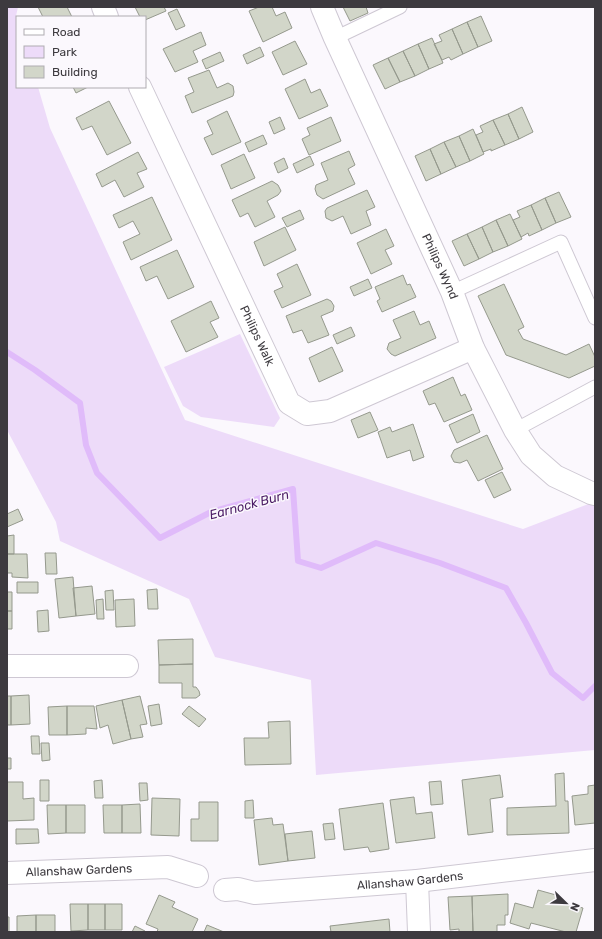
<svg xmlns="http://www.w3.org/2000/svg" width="602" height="939" font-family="Rubik,sans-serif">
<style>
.green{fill:#eddbf9}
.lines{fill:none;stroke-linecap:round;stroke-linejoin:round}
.stream{stroke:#e0bbfa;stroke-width:6}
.building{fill:#d2d6c9;stroke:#95998d}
.lane-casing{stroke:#cec8d3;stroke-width:15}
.street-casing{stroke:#cec8d3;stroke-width:24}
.lane{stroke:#fff;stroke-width:13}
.street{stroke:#fff;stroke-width:22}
.labels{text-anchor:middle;stroke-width:3;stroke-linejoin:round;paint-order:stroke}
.street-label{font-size:12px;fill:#3d3a3f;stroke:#fbf8fd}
.water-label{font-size:13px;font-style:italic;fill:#4c1d66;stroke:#fbf8fd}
</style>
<rect width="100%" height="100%" fill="#fbf8fd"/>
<path class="green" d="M7,7H18L16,16L17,20V87H38L50,128L185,420L523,529L591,503H595V750L316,775L311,680L215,657L189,599L60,541L56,522L7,430Z
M240,334L280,418L274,427L201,417L183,406L164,367Z"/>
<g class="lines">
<path class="stream" d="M7,352L35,370L80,403L86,445L97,473L160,538L211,512L293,489L298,561L321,568L376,543L440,563L506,588L526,623L552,673L583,698L595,686"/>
</g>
<path class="building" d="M38,7H67L72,17H43Z
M135,7H164L166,11L145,20V17H140Z
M259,7H272L276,16L285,12L292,28L263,42L249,11Z
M343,7H366L368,13L350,21Z
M177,9L185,26L176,30L168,13Z
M481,16L492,41L478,47L467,22Z
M467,22L478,47L463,54L452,29Z
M452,29L463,54L451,60L449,57L442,60L434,44L442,41L439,35Z
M201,32L206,45L193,51L198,62L175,72L163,49Z
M432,38L443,63L429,69L418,44Z
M295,41L307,64L283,75L272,52Z
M418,44L429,69L415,76L403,51Z
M260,47L264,56L247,64L243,55Z
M403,51L415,76L400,82L388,58Z
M220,52L224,61L206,69L202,60Z
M388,58L400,82L385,89L373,65Z
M209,70L217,88L228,83L233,86L234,92L233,96L192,113L185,96L194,92L188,78Z
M305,79L311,93L320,89L328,106L299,119L285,89Z
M73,87H88L76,93Z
M109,101L131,143L107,155L92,126L82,130L76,118Z
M522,107L533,132L519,139L508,114Z
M227,111L241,142L212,155L204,138L213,134L207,121Z
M508,114L519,139L505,145L493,120Z
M280,117L285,129L274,134L269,122Z
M331,117L341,141L309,155L302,139L310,135L307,128Z
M493,120L505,145L491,151V149L483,152L476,135L483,132L480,126Z
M473,129L484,154L470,161L459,136Z
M263,135L267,144L249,152L245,143Z
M459,136L470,161L456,167L444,142Z
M444,142L456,167L441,174L430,149Z
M430,149L441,174L426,181L415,156Z
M349,151L355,165L348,169L355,184L323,199L317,195L315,189L316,185L328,180L321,163Z
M138,152L147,169L137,173L144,187L124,197L115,180L102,187L96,174Z
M244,154L255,178L231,189L221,165Z
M310,156L314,165L297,173L293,164Z
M284,158L288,168L278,173L274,163Z
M272,181L278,185L281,191L278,195L267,201L275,217L255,227L248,213L240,217L232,200Z
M367,190L375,207L366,211L371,225L351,234L343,216L332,221L326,218L325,211L327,208Z
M559,192L571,217L556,223L545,198Z
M152,197L172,240L131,260L123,242L140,234L133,221L119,228L113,215Z
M545,198L556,223L542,230L531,205Z
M531,205L542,230L529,236L528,233L521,237L513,220L520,217L517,211Z
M300,210L304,219L287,227L282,218Z
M510,214L522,239L508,246L496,220Z
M496,220L508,246L493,252L482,227Z
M285,227L296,250L264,266L254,242Z
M482,227L493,252L479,259L467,234Z
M386,229L394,246L385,250L392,264L371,274L357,243Z
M467,234L479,259L464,266L452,241Z
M177,250L194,287L168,299L157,276L146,281L140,267Z
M297,264L311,295L282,308L274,291L283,287L277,274Z
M403,275L407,285L410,284L416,297L382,312L377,301L380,299L375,287Z
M368,279L372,288L354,296L350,287Z
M504,284L524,327L518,330L523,339L566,355L589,344L595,357V366L569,378L506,355L478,296Z
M327,299L331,301L334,306L333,311L321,316L329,335L308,343L302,330L293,333L286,316Z
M211,301L219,318L210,322L218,337L186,352L171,321Z
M414,311L420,325L429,321L436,338L395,356L391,354L387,349L389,343L401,338L393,320Z
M351,327L355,336L337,344L333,335Z
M332,347L343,371L319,382L309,358Z
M453,377L461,396L465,394L472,410L444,422L435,403L429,405L423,391Z
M370,412L378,430L358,438L351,420Z
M473,414L480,432L457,443L449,425Z
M413,424L424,457L413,461L410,450L387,458L378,432L390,427L392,432Z
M487,435L503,469L478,481L467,460L460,463L454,462L451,456L454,450Z
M502,472L511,490L494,498L485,480Z
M18,509L23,520L7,527V514Z
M14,535V554H7V536Z
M45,553H56L57,574H46Z
M7,554H27L28,578L12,577V573H7Z
M73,577L76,616L59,618L55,579Z
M17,582H38V593H17Z
M92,586L95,614L76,616L73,588Z
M157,589L158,609H148L147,590Z
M113,590L114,610H106L105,591Z
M7,592H12V611H7Z
M103,599L104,619H97L96,600Z
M134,599L135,626L116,627L115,600Z
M48,610L49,631L38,632L37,611Z
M7,611H12V629H7Z
M193,639V664L159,665L158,640Z
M193,664V687H196L199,691L200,695L196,698H182V683H159V665Z
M29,695L30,724L11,725V696Z
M7,696H11V725H7Z
M140,696L147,724L140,725L143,737L131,739L122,700Z
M122,700L131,739L113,744L108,725L100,728L96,706Z
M159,704L162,724L151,726L148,706Z
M67,706V735H49L48,707Z
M67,706H94L97,729L86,728V734L67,735Z
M189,706L206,719L199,727L182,714Z
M290,721L291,764L245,765L244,738H269L268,722Z
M31,736H39L40,754H32Z
M41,743H49L50,760L42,761Z
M7,758H11V769H7Z
M564,773L565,801H568L569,833L507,835V808L556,806L555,774Z
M500,775L503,797L490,799L493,832L468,835L462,780Z
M40,780H49V801H40Z
M102,780L103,798H95L94,781Z
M441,781L443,804L431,805L429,782Z
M7,782H23V799L34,798V820L7,821Z
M139,783H147L148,800L140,801Z
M595,785V823L575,825L572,796L588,794V786Z
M414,797L416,814L432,812L435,838L396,843L390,800Z
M152,798L180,799L179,836L151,835Z
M253,800L254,818H245V801Z
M199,802H218V841H191V819H199Z
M383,803L389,849L370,852L368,847L344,850L339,809Z
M140,804L141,833H122V805Z
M47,805H66V833L48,834Z
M66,805H85V833H66Z
M103,805H122V833H104Z
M272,818L273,825L283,824L288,861L259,865L254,820Z
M333,823L335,839L325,840L323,824Z
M16,829H38L39,843L16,844Z
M312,831L315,858L288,861L285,834Z
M538,890L556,895L555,901L583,908L576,932H566L531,923L529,929L510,923L515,903L533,908Z
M508,894V915H505V925H497V932H473L472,896Z
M159,895L175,902L172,907L198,919L192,932H157L158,929L146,924Z
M472,896L473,932H459V929L450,930L448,897Z
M70,904H88V930L71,931Z
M88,904H105V930H88Z
M105,904H122V930H105Z
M36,915V932H17V916Z
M36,915H55V932H36Z
M7,917H9V932H7Z
M389,919L390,932H331L330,926Z
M207,925L224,932H204Z
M135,926L145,931L144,932H132Z"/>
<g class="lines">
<defs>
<path id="lane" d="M335,38L400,7
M452,292L561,242L595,318
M515,430L595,387"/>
<g id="street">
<path d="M103,7L107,17"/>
<path id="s1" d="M322,7L335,38L452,292L473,348L515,430L531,455L555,476L591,493L595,494"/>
<path id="s2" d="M140,87L289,403L307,414L330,411L473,348"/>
<path d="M7,666H127"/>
<path id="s3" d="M7,873L168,867L197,876"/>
<path d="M417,881L419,932"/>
<path id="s4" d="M225,890L238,889L255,893L417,881L595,860"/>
</g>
</defs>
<use href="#lane" class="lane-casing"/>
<use href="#street" class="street-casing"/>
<use href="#lane" class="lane"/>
<use href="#street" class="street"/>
</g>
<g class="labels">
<g class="street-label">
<text dy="4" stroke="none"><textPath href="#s1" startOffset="285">Philips Wynd</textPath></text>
<text dy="4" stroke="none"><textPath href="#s2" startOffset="275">Philips Walk</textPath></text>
<text dy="4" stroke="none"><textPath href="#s3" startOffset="72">Allanshaw Gardens</textPath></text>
<text dy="4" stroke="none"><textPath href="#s4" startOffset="186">Allanshaw Gardens</textPath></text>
</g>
<g class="water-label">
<text transform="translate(249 504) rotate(-15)" y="5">Earnock Burn</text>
</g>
</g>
<rect width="602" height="939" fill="none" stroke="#3d3a3f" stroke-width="16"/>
<rect x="16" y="16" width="130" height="72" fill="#fbf8fd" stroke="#afacb1"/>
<rect x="24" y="29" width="20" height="6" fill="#ffffff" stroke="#afacb1"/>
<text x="52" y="36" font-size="12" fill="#3d3a3f">Road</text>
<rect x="24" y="46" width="20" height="12" fill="#eddbf9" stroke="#afacb1"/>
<text x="52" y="56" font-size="12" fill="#3d3a3f">Park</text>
<rect x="24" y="66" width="20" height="12" fill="#d2d6c9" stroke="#afacb1"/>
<text x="52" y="76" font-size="12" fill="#3d3a3f">Building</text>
<g transform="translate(566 903) rotate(113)" stroke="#fbf8fd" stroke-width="3" paint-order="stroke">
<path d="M0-3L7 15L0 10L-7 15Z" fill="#3d3a3f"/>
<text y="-6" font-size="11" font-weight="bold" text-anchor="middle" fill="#3d3a3f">N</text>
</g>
</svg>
